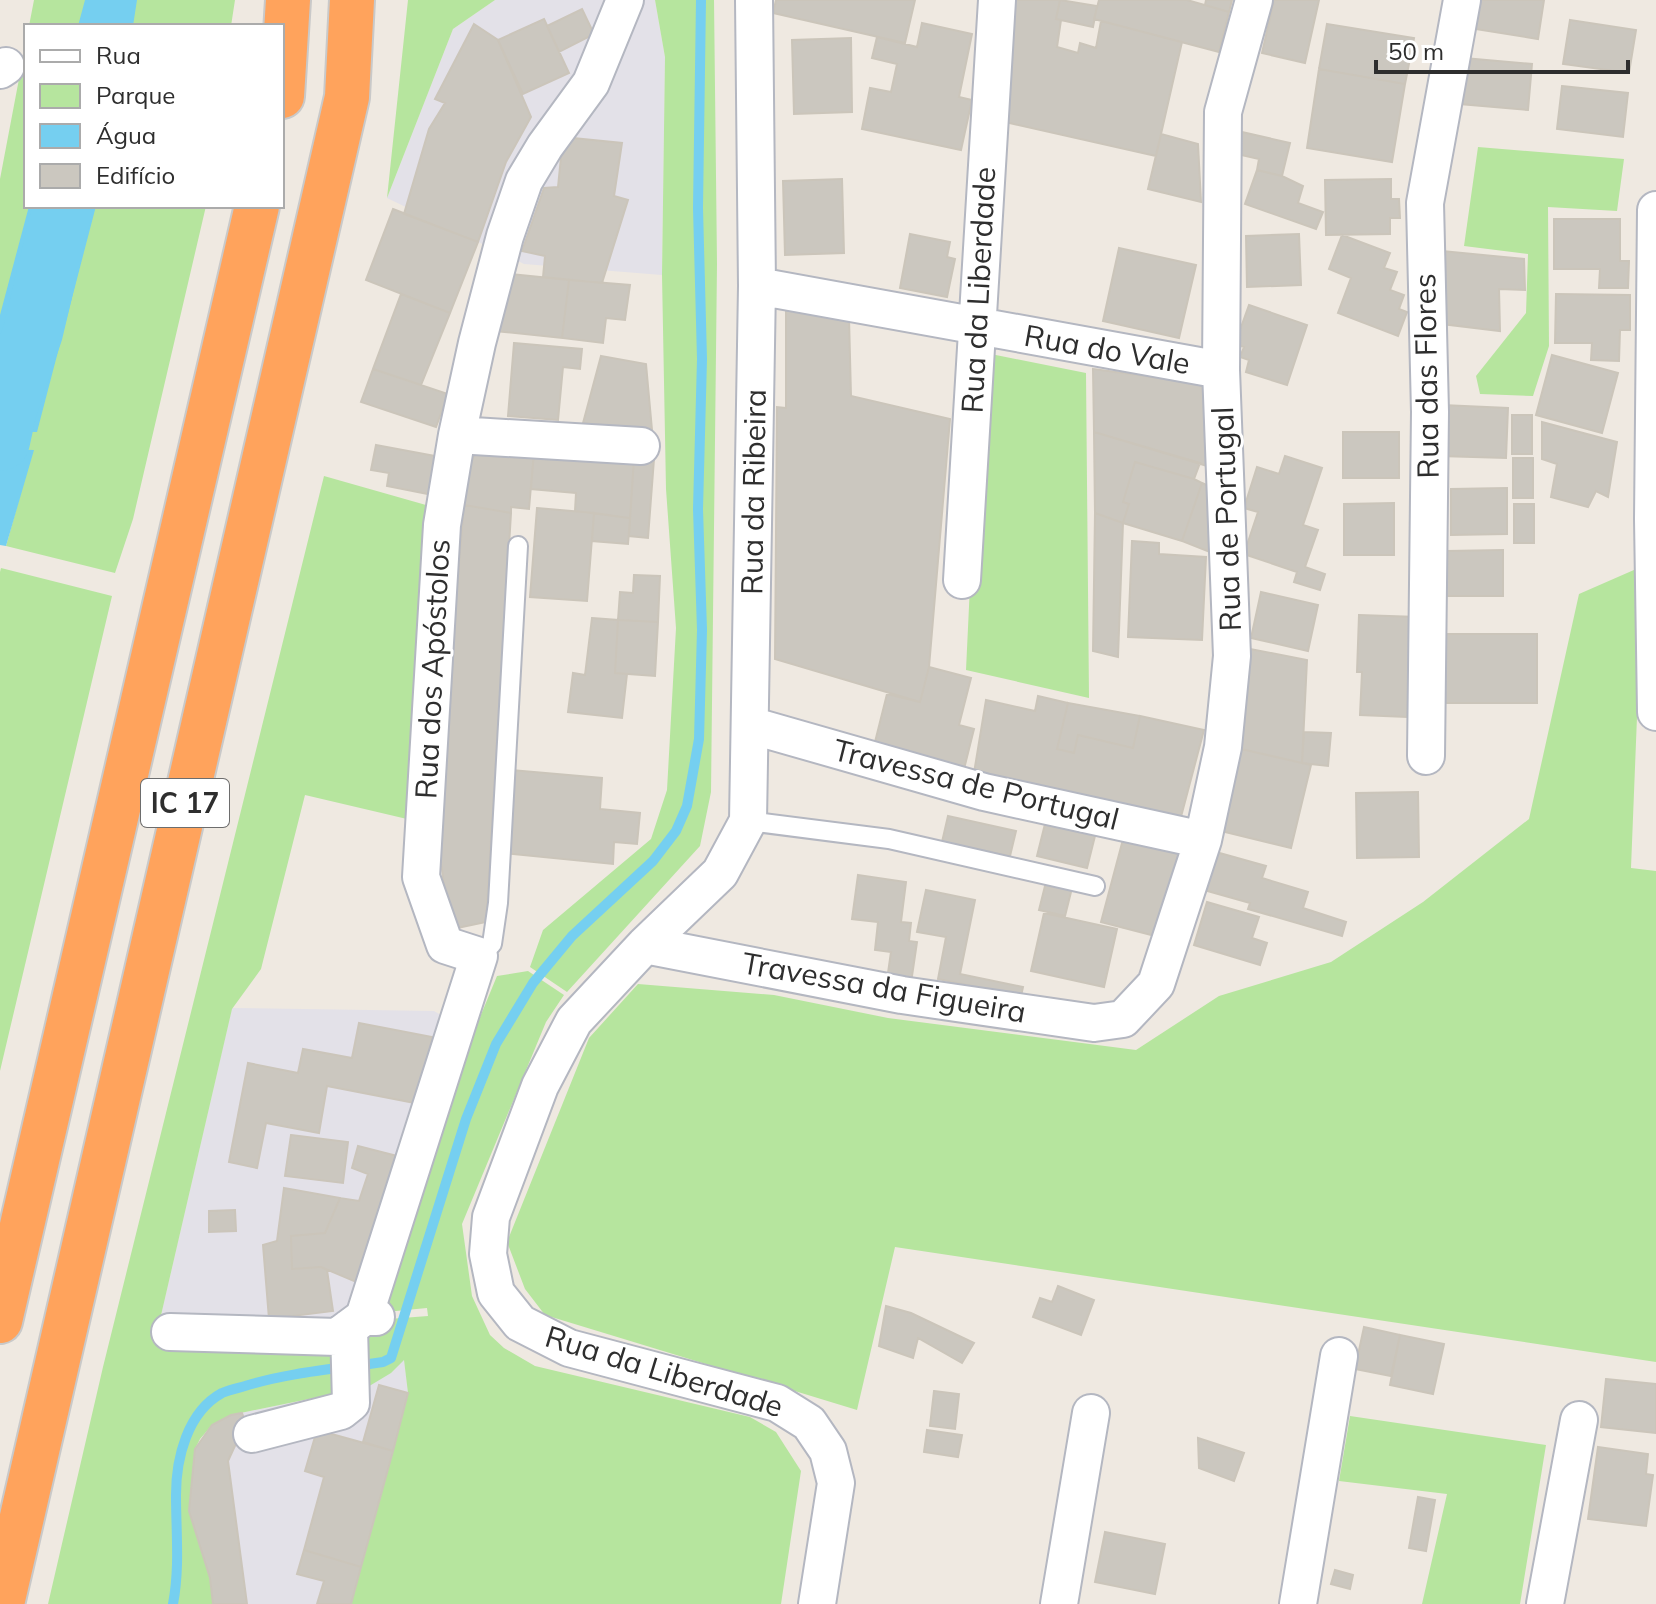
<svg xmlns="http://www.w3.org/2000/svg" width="1656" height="1604" font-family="Mulish,sans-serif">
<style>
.industrial{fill:#e3e1e8}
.green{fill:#b6e59e}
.water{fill:#75cff0}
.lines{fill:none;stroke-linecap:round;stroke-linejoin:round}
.stream{stroke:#75cff0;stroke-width:10}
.river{stroke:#75cff0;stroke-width:60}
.building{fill:#cbc7bf;stroke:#cbc5ba;stroke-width:2}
.lane-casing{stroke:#b4b7c1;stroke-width:22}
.street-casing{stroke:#b4b7c1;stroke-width:40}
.highway-casing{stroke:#c9c9c9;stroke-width:48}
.lane{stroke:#fff;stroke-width:18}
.street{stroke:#fff;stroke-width:36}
.highway{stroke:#ffa35c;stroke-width:44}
.labels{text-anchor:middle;stroke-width:6;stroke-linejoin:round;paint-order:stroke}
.shield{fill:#fff;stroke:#6d6d6d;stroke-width:2}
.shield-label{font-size:28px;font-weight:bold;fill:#2e2e2e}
.street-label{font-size:30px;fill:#2e2e2e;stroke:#fff}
</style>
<rect width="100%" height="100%" fill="#efe9e1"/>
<path class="industrial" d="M495,0H655L665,57L662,275L524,264L387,198L453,29Z
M232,1008L434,1011L473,1034L375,1313L341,1350L314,1355L190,1350L159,1324Z
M404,1359L408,1393L351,1604H213L210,1578L189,1511L195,1449L206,1431L231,1415L343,1392L391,1373Z"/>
<path class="green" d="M34,0H235L231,26H29Z
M408,0H495L453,29L387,198Z
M655,0H714L717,264L711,792L700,846L567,992L530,967L543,930L651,839L667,790L676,628L666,489L662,275L665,57Z
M26,42V206H206L133,519L115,573L6,546L21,492L0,485V179Z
M1478,147L1624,159L1617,211L1548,207L1549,346L1533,396L1480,394L1476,376L1526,313L1528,254L1464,246Z
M981,352L1086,373L1089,698L966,670Z
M324,476L433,507L407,819L305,795L261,969L232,1009L159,1324L190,1350L314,1355L341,1350L343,1392L231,1415L212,1425L200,1439L195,1449L189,1511L210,1578L213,1604H48L103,1367Z
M1643,566L1631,868L1656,871V1362L895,1247L857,1410L545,1315L525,1289L507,1242L589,1038L638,984L774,995L888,1018L1136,1050L1219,996L1331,962L1423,902L1529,819L1579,594Z
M1,568L112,596L0,1071V572Z
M528,971L564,995L546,1022L462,1224L472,1296L490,1335L504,1348L535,1366L750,1417L776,1432L801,1471L781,1604H351L408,1393L404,1360L391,1373L361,1391L360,1349L376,1320L428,1316L427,1308L375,1313L473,1034L497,976Z
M1350,1416L1546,1445L1520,1604H1422L1447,1494L1339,1481Z"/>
<path class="water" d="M85,0H137L133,26H78Z
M29,206H96L37,432H0V315Z
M0,449L34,450L6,546L0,545Z"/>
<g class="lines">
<path class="stream" d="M173,1604C180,1567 176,1532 176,1495C176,1459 187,1412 222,1393C229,1390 238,1388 245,1386C290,1372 337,1369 383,1362L391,1358L466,1119L496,1044L533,983L572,936L653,861L676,831L687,806L699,739L702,630L698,509L702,359L698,208L701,0"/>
<path class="river" d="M0,441L7,409L33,332L63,206"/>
</g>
<path class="building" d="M776,0H915L905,43L773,13Z
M1011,0H1060L1056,19L1061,20L1057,47L1078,53L1080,43L1096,48L1101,21L1182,42L1156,156L996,120Z
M1060,0L1097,6L1093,27L1056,19Z
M1099,0H1187L1229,12L1219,52L1094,19Z
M1206,0H1232L1229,12L1205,5Z
M1274,0H1319L1305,63L1262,53Z
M1474,0H1544L1538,39L1469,28Z
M582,9L594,34L559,52L547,26Z
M544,19L569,73L523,94L498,40Z
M1570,20L1636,30L1629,73L1563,64Z
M922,23L972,34L959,97L972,100L961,150L862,129L870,88L891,92L897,64L872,58L877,37L917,47Z
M474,24L498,40L531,117L506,162L478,242L404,214L429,129L445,103L435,99Z
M1327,24L1414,38L1405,84L1319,69Z
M851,38L852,112L794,114L792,40Z
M1464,58L1532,64L1528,110L1460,104Z
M1319,69L1405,84L1392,162L1307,148Z
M1562,86L1628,93L1623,137L1557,129Z
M1242,132L1290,143L1282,176L1257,170L1259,159L1237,154Z
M1161,134L1198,144L1201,202L1148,189Z
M563,137L622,143L614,196L628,200L602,283L543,277L545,256L522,251L544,188L558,187Z
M1257,170L1282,176L1303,186L1298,203L1323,212L1316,229L1245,204Z
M842,179L844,253L785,255L783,181Z
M1391,179V199H1399L1400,218H1390V234L1326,235L1325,180Z
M393,209L478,242L450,313L366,280Z
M1554,219H1620V261H1629L1628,288H1599L1600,269H1554Z
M910,234L950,242L947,257L955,259L947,297L900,288Z
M1299,234L1301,285L1247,287L1246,236Z
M1342,235L1390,253L1384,268L1397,272L1390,290L1404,295L1399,309L1407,312L1398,336L1338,313L1351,278L1329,269Z
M1119,248L1196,265L1179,338L1103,321Z
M1442,251L1524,259L1525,290L1499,289L1500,331L1442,324Z
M501,273L569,280L562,338L495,331Z
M569,280L630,285L625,320L606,318L603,343L562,338Z
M401,294L450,313L421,385L373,369Z
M1556,294L1630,295V330H1620L1619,361L1591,360L1592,343H1555Z
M1249,305L1307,325L1287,385L1246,372L1249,360L1240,357L1244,347L1235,344Z
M786,306L849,318L851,396L950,419L929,667L920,702L775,659L777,407L786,408Z
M514,343L582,349L580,369L563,367L558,420L508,416Z
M1552,355L1618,373L1602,433L1536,415Z
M601,356L646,364L652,430L583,423Z
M373,369L448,394L436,427L361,402Z
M1093,369L1206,384L1210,467L1094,432Z
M1442,405L1508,408L1506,458L1440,456Z
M1512,415H1532V454H1512Z
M1542,422L1617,442L1608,497L1596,491L1588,507L1551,497L1557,464L1542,459Z
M1094,432L1200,463L1194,479L1135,462L1123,502L1129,504L1123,523L1095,513Z
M1343,432H1399V478H1343Z
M376,445L446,458L438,496L387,486L389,473L371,470Z
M476,451H534L529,509L511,507V513L464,505L471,463Z
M534,451L634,458L630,518L575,511L576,493L531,489Z
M1285,456L1322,468L1303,525L1318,530L1305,567L1325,574L1320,590L1294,582L1297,572L1244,554L1258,512L1244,508L1257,467L1279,474Z
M634,458L654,459L648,538L629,536Z
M1513,458H1533V498H1513Z
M1135,462L1194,479L1202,483L1182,541L1123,523L1129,504L1123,502Z
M1202,483L1211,487L1210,552L1182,541Z
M1507,488V534L1451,535V489Z
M1394,503V555H1344V504Z
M1514,504H1534V543H1514Z
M464,505L511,513L486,922L457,928L446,899L440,855L443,751Z
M537,508L594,513L587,601L530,597Z
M594,513L630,518L628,544L592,541Z
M1095,513L1123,523L1118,657L1093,651Z
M1132,541L1159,543V554L1206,557L1202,640L1128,637Z
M1503,550V596H1447V551Z
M634,575L660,576L658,622L618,620L620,592L633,593Z
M1261,592L1318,605L1308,651L1251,638Z
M1359,615L1418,617L1409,676L1407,717L1360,715L1362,672H1357Z
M592,618L618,620L615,673L627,674L622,718L568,712L573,673L585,675Z
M618,620L658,622L655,676L615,673Z
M1445,634H1537V703H1445Z
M1245,648L1307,660L1302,763L1241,749Z
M929,667L971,678L959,725L974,729L963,773L873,750L887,694L920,702Z
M1038,696L1068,703L1057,749L1074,753L1078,735L1133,748L1140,716L1204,730L1178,828L973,779L986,700L1035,711Z
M1068,703L1140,716L1133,748L1078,735L1074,753L1057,749Z
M1304,732L1331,733L1328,766L1302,763Z
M1241,749L1311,765L1291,848L1221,831Z
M511,770L602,778L600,809L640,813L637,844L614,842L613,864L503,853Z
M1418,792L1419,857L1357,858L1356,793Z
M948,816L1016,831L1010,856L942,842Z
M1047,816L1097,828L1087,868L1037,856Z
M1125,832L1184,847L1159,937L1101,922Z
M1216,852L1266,866L1262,878L1308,892L1303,908L1346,922L1342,936L1248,909L1250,903L1204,890Z
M858,875L906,882L901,922L911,923L909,941L917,942L911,983L887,980L891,952L875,950L878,922L852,919Z
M1046,882L1072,888L1065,916L1039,910Z
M926,890L975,900L960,974L1023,987L1021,996L938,979L946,937L917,932Z
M1207,902L1259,917L1252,938L1267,943L1260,965L1194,945Z
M1044,913L1117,929L1104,987L1031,971Z
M359,1023L432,1037L420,1104L327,1086L319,1133L266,1123L257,1168L229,1162L248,1063L298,1073L303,1049L352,1058Z
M291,1135L348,1142L343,1183L285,1176Z
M358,1146L405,1158L368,1287L321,1267L292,1269L291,1236L325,1233L340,1198L359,1201L368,1174L352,1168Z
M284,1188L340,1198L325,1233L291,1236L292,1269L321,1267L327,1270L333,1311L269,1319L263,1245L277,1241Z
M235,1210L236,1231L209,1232V1211Z
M1058,1286L1094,1300L1081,1335L1033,1317L1040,1298L1052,1302Z
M886,1306L911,1313L974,1343L962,1363L918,1338L913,1358L879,1346Z
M1364,1327L1400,1335L1391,1376L1355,1369Z
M1400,1335L1444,1344L1433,1394L1390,1385Z
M1606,1379L1656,1384V1433L1601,1427Z
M379,1385L408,1393L393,1451L363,1442Z
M934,1391L959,1394L955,1429L930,1426Z
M242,1413L248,1429L239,1437L228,1461L247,1604H213L210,1578L189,1511L195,1449L212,1425L231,1415Z
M317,1430L393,1451L361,1567L304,1550L324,1477L305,1471Z
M927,1430L962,1435L958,1457L924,1452Z
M1198,1438L1244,1453L1234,1481L1199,1468Z
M1598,1447L1648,1454L1646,1474L1653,1475L1646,1526L1588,1519Z
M1418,1497L1435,1500L1426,1551L1409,1548Z
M1105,1532L1165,1544L1155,1594L1095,1582Z
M304,1550L361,1567L351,1604H317L324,1581L297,1574Z
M1335,1570L1353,1575L1350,1589L1331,1584Z"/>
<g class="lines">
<defs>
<path id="lane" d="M748,821L889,839L1095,886
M479,956L492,944L498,903L518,546"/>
<path id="street" d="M754,0L757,286L748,821L720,873L645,945L574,1021L540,1086L491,1217L488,1254L496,1293L520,1323L569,1348L777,1403L809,1423L828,1451L836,1483L817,1604
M0,70L6,66
M1656,210L1653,519L1656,712
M757,286L1221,370
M457,435L641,446
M962,580L997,0
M750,725L984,792L1203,840
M1426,756L1430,412L1425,203L1462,0
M645,945L902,995L1094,1023L1123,1019L1156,984L1203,840L1223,747L1232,656L1221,370L1223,112L1254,0
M376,1317H364L479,956L445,945L421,877L442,525L457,435L477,343L505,236L524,181L545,146L591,83L625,0
M170,1332L337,1337L364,1317
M252,1434L341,1411L351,1403L349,1328
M1059,1604L1091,1413
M1298,1604L1339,1356
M1545,1604L1579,1420"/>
<path id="highway" d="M282,96L288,0
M0,1321L257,206
M2,1604L347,97L352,0"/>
</defs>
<use href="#lane" class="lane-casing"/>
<use href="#street" class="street-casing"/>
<use href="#highway" class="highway-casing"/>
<use href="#lane" class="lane"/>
<use href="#street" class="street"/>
<use href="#highway" class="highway"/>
</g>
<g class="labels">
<rect class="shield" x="141" y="779" width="88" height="48" rx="6"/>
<g class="shield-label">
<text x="185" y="813">IC 17</text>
</g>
<g class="street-label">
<text transform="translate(979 290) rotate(-87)" y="10">Rua da Liberdade</text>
<text transform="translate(1107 350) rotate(10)" y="10">Rua do Vale</text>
<text transform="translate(1427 376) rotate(-91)" y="10">Rua das Flores</text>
<text transform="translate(754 492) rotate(-89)" y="10">Rua da Ribeira</text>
<text transform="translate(1227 519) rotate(-92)" y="10">Rua de Portugal</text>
<text transform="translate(433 669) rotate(-87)" y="10">Rua dos Apóstolos</text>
<text transform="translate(976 785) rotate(14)" y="10">Travessa de Portugal</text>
<text transform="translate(884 988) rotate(10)" y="10">Travessa da Figueira</text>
<text transform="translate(664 1372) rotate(17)" y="10">Rua da Liberdade</text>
</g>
</g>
<rect x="24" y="24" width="260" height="184" fill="#ffffff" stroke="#ababab" stroke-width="2"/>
<rect x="40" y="50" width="40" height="12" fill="#ffffff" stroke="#ababab" stroke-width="2"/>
<text x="96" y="64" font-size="24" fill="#2e2e2e">Rua</text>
<rect x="40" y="84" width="40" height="24" fill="#b6e59e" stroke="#ababab" stroke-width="2"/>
<text x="96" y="104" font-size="24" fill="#2e2e2e">Parque</text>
<rect x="40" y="124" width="40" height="24" fill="#75cff0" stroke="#ababab" stroke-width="2"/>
<text x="96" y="144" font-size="24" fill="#2e2e2e">Água</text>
<rect x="40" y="164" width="40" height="24" fill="#cbc7bf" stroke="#ababab" stroke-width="2"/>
<text x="96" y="184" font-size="24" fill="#2e2e2e">Edifício</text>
<path d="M1376 60v12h252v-12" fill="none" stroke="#2e2e2e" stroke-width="4"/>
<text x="1388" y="60" font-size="24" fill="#2e2e2e" stroke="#ffffff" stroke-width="6" paint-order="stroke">50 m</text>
</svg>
